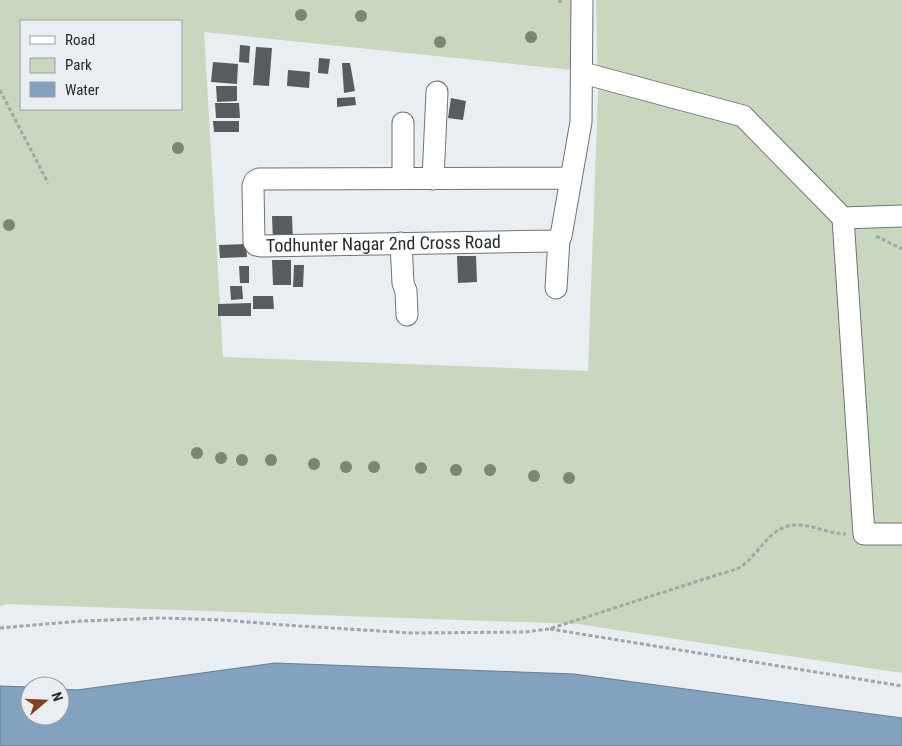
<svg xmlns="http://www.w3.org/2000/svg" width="902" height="746" font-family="'Roboto Condensed',sans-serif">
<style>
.green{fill:#c8d7bd;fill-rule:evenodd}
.water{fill:#82a2bf;stroke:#677e93}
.building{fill:#585c5f}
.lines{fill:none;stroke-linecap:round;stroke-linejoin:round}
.minor-casing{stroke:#6f7377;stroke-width:23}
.path{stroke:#a2a6a9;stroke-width:3;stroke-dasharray:4 2.5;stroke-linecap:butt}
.minor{stroke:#fff;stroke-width:21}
.tree{fill:#7a8772}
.labels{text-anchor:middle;stroke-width:5;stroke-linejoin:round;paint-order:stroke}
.street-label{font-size:18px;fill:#28292b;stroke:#e9eef2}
</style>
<rect width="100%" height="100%" fill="#e9eef2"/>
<path class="green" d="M0,0H571L572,70L204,32L223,357L588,371L598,94L596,0H902V673L577,624L7,604L0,606ZM21,21H181V109H21Z"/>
<path class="water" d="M275,663L574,674L902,718V746H0V686L30,687V716H60V689L77,690Z"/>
<path class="building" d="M240,45L250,46L249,63L239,62Z
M256,47L272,48L269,86L253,85Z
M319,58L330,59L328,74L318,73Z
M213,62L238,64L237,84L211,82Z
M342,63H350L355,91L344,93Z
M288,70L310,72L309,88L287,86Z
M216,86H237V101L217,102Z
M355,97L356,105L337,107V98Z
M451,98L466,101L463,120L448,118Z
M215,103H239L240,118H216Z
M213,121H239V132H214Z
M272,216H292L293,242H273Z
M246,244L247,257L220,258L219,245Z
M457,256H476L477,282L458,283Z
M272,260H291V285H273Z
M294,265H304L303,287H293Z
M239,266H249V283H240Z
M230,286H242L243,299L231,300Z
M253,296H273L274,309H253Z
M251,303V316H218V304Z"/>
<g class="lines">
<defs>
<g id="minor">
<path d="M583,73L743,116L843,218L902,216"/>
<path d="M403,178V123"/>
<path id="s1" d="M571,178L259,179L255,181L253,186L254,242L256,245L261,246L552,241L559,239L561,236L581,122L582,0"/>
<path d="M433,179L437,92"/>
<path d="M843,218L864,534H902"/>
<path d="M401,243L403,283L406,291L407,315"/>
<path d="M556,288L559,239"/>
</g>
</defs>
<use href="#minor" class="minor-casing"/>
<path class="path" d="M560,3V0
M0,90L48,183
M876,236L902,249
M0,628L81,621L162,618L223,620L284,625L412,633L525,632L549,629L720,574C727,572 736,570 742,566C760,553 771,524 797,525C814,525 829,534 846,534
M550,629L902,686"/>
<use href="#minor" class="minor"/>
</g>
<g class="tree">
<circle cx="301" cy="15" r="6"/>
<circle cx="361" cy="16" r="6"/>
<circle cx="531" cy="37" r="6"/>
<circle cx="440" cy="42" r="6"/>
<circle cx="178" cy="148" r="6"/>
<circle cx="9" cy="225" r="6"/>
<circle cx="197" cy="453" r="6"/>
<circle cx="221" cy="458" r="6"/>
<circle cx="242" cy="460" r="6"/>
<circle cx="271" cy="460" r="6"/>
<circle cx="314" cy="464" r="6"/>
<circle cx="346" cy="467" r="6"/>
<circle cx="374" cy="467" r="6"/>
<circle cx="421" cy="468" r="6"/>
<circle cx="456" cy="470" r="6"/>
<circle cx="490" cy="470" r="6"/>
<circle cx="534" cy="476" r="6"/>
<circle cx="569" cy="478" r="6"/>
</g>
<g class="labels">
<g class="street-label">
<text dy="6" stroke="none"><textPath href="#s1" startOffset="509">Todhunter Nagar 2nd Cross Road</textPath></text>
</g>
</g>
<rect x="20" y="20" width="162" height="90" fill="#e9eef2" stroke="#9c9fa2"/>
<rect x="30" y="36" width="25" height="8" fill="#ffffff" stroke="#9c9fa2"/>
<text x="65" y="45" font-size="15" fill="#28292b">Road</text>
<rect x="30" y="58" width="25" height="15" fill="#c8d7bd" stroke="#9c9fa2"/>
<text x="65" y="70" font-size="15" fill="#28292b">Park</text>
<rect x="30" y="82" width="25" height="15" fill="#82a2bf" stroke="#9c9fa2"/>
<text x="65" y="95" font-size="15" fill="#28292b">Water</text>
<g transform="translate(45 701) rotate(71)"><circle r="24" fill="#e9eef2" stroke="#9c9fa2"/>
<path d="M0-4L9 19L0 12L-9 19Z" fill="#88411d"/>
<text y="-8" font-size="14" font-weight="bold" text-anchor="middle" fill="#28292b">N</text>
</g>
</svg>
